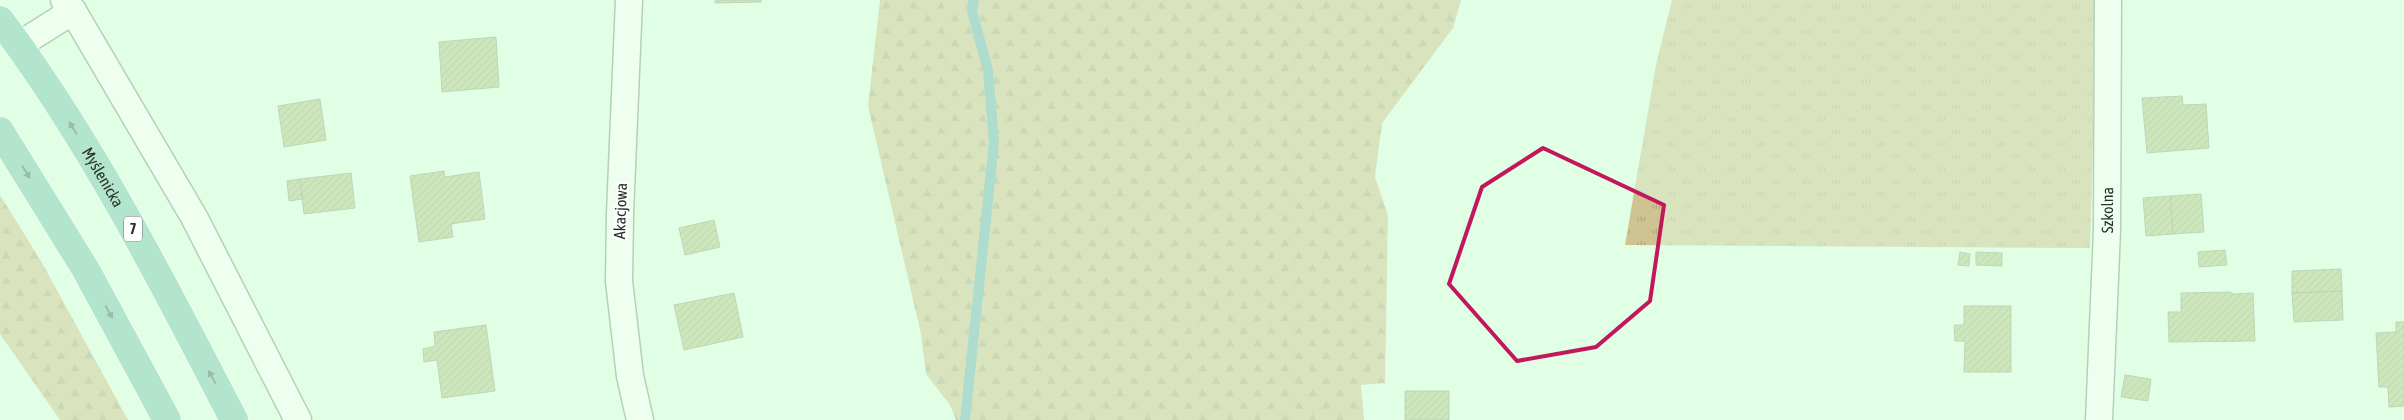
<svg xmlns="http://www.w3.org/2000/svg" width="2404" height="420" font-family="'Asap Condensed',sans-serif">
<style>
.grass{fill:url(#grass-tufts)}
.forest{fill:url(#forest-firs)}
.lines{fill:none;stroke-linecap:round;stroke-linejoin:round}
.stream{stroke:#72b1b3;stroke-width:10}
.building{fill:url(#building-hatch);stroke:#99a382}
.minor-casing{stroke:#7e9a81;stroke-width:29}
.trunk-casing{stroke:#fff;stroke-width:30}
.minor{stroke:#fff;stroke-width:26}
.trunk{stroke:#7cc4b2;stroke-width:28}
.oneway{fill:#486c5f}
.marked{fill:none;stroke:#c2185b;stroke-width:4;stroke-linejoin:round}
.labels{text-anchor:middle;stroke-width:4.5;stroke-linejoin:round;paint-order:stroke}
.shield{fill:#fff;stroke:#677068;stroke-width:1}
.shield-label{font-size:15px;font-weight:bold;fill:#263228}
.street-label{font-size:16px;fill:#263228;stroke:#fff}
</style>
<defs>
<pattern id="grass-tufts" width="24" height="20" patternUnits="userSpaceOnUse" patternTransform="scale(1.25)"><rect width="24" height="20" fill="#d0c392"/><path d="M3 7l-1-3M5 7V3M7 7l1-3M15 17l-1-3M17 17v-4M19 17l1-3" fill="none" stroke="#b2a87e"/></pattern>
<pattern id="forest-firs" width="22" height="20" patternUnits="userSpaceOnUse" patternTransform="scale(1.25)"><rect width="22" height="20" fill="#d0c392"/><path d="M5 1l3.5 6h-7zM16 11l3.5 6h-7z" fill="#b2a87e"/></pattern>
<pattern id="building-hatch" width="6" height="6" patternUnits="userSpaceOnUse" patternTransform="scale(1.25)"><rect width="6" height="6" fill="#b7c98c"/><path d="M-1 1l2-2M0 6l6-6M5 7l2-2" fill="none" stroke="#9dad79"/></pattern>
</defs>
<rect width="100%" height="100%" fill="#e0ffe4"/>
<path class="grass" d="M1672,0H2097L2090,248L1625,245L1656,65Z"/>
<path class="forest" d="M880,0H1461L1453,28L1382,123L1375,177L1388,215L1385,383L1361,385L1364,420H956L950,405L926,374L921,334L868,106Z
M0,195L41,261L128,420H60L0,334Z"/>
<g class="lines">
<path class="stream" d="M965,420L994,142L988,70L972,11L974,0"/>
</g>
<path class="building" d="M715,0H761V2L715,3Z
M496,37L499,87L442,92L439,42Z
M2182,96L2183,105L2206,104L2209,148L2147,153L2142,98Z
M320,99L326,140L284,147L278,106Z
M444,171L445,177L479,172L485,219L451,224L453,237L419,242L410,176Z
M351,173L355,208L304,214L300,179Z
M300,179L303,199L289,201L287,181Z
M2201,194L2204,232L2173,234L2170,196Z
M2170,196L2173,234L2146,236L2143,198Z
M714,220L720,247L685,255L679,228Z
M2225,250L2227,265L2199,267L2198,252Z
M1960,252L1970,254L1969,266L1958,265Z
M1976,252L2002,253V266L1976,265Z
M2341,269L2342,291L2292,293V271Z
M2342,291L2343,320L2294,322L2292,293Z
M2231,292V294L2253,293L2255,341L2169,342L2168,312H2181V293Z
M734,293L743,337L684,350L674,305Z
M1964,306H2011V372H1964L1965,341H1955L1954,325H1964Z
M2396,322H2404V406L2389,407L2388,387H2379L2376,333L2396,332Z
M486,325L495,391L442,398L437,360L424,362L423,349L435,346L434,332Z
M2125,375L2151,379L2148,401L2121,397Z
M1405,391H1449V420H1405Z"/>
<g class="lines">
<defs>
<g id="minor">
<path d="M64,0L73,11L194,217L298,420"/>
<path d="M629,0L620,214L619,281L630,376L640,420"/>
<path d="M19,45L73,11"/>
<path id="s1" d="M2099,420L2107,230L2108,0"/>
</g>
<g id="trunk">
<path id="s2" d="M0,20C93,144 163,283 234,420"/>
<path d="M0,131L86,270L167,420"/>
</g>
</defs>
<use href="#minor" class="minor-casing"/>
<use href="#trunk" class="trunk-casing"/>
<use href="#minor" class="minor"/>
<use href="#trunk" class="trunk"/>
</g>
<defs><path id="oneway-solid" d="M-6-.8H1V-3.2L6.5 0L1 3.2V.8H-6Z" transform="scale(1.25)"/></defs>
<g class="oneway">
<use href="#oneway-solid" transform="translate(73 128) rotate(-122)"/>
<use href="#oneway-solid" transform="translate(26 172) rotate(58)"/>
<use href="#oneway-solid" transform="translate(109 312) rotate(61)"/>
<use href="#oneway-solid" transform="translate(212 377) rotate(-118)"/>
</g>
<path d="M0 0H2404V420H0ZM1543,148L1664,205L1650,301L1596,347L1517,361L1449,284L1482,187Z" fill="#e0ffe4" fill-opacity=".55" fill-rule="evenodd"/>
<path class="marked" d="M1543,148L1664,205L1650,301L1596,347L1517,361L1449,284L1482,187Z"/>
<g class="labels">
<rect class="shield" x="124" y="216.5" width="18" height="25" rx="4"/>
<g class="shield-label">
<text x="133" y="234">7</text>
</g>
<g class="street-label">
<text dy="6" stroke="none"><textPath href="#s2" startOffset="188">Myślenicka</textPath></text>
<text dy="6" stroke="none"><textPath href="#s1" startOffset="210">Szkolna</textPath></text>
<text transform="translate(620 211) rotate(-88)" y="6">Akacjowa</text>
</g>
</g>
</svg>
